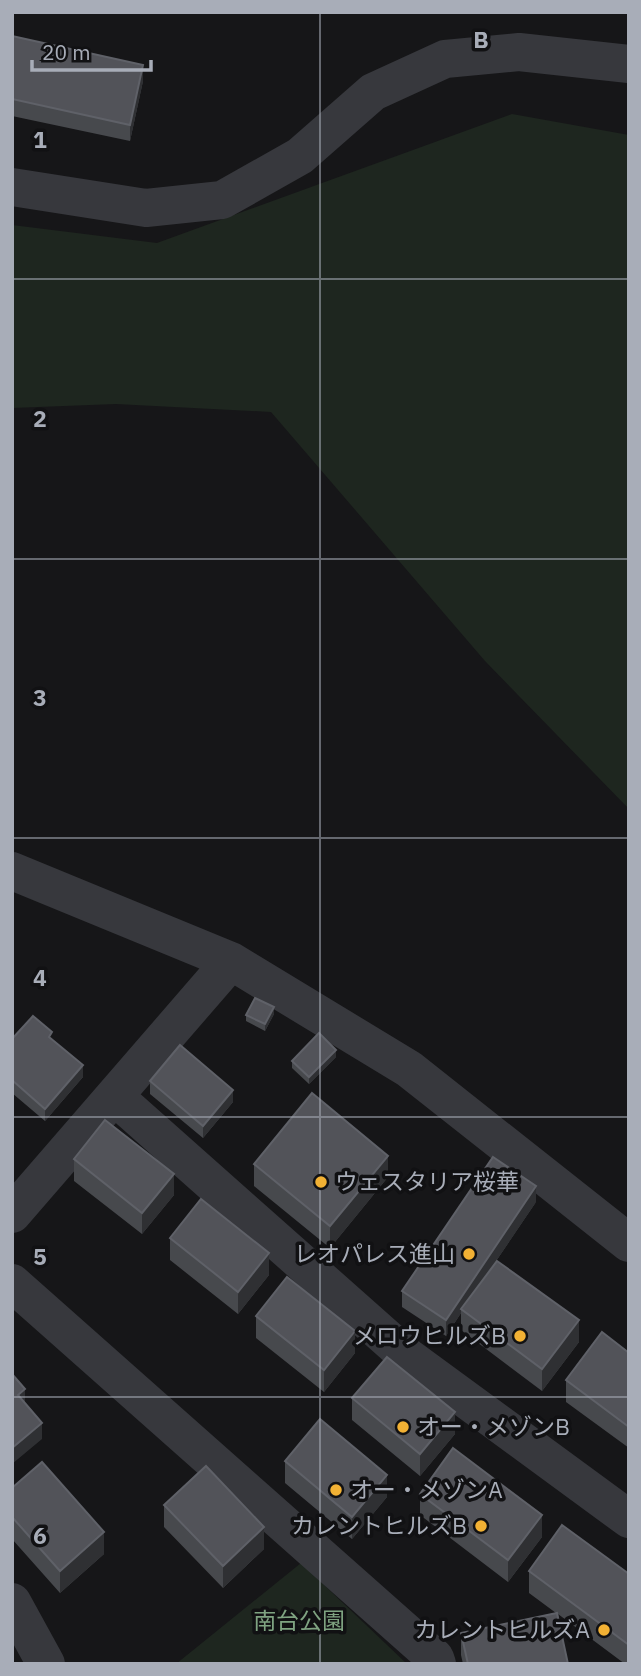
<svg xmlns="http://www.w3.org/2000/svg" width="641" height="1676" font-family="'IBM Plex Sans','Noto Sans JP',sans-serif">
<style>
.green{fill:#1e261f}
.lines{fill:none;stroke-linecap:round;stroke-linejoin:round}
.minor{stroke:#37383d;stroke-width:38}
.wall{fill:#47494d}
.shaded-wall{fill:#2f3033}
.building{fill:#525359;stroke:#5f6168;stroke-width:2}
.grid{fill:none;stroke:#a8adb8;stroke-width:2;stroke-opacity:0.55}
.poi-dot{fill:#f2b134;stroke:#111113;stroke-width:2.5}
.labels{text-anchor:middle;stroke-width:7;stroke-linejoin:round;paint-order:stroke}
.poi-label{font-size:23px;fill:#a8adb8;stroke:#111113;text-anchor:end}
.park-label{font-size:23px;fill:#7fa381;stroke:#111113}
.grid-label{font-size:23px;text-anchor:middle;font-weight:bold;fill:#a8adb8;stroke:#111113;stroke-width:7;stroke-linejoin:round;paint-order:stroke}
</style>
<rect width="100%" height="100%" fill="#161618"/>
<path class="green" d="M512,114L629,135V809L485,661L271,412L116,404L12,408V225L157,243Z
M301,1563L407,1664H176Z"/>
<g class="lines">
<path class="minor" d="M12,187L146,208L222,200L300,156L373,92L445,59L519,52L629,64
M12,871L231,961L409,1069L629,1243
M114,1096L408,1357L629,1519
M12,1214L231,961
M12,1283L435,1658L437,1664
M12,1602L46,1664"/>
</g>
<path class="wall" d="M12,36L143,81L130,141L12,116Z
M274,1014L265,1031L246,1021V1015Z
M12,1039H52L83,1077L45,1121L12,1093Z
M336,1057L309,1084L292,1068V1061Z
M150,1081L233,1102L203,1138L150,1094Z
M74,1159L174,1195L142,1234L74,1181Z
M254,1164L388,1177L330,1248L254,1186Z
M536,1202L494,1264L579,1342L542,1391L461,1330V1313L446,1336L402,1307V1291Z
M170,1238L269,1275L238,1314L170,1260Z
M256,1316L355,1353L324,1392L256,1338Z
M629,1353V1448L566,1402V1380Z
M352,1398L455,1434L420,1476L352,1420Z
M285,1461L387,1497L352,1539L285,1483Z
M12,1488L104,1554L60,1593L12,1539Z
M420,1494L542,1537L508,1582L420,1515Z
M164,1505L264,1549L223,1588L164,1527Z
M529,1571L629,1574V1664H625L558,1614L568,1664H463L461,1655V1633L556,1613L529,1593Z"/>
<path class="shaded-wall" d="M143,65V81L130,141V125Z
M274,1007V1014L265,1031V1024Z
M336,1050V1057L309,1084V1077Z
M83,1065V1077L45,1121V1109Z
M233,1090V1102L203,1138V1126Z
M388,1156V1177L330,1248V1226Z
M174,1174V1195L142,1234V1213Z
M536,1186V1202L463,1310L461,1309V1313L446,1336V1320Z
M269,1253V1275L238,1314V1292Z
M579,1320V1342L542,1391V1369Z
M355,1331V1353L324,1392V1370Z
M25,1389V1405L18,1395Z
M455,1412V1434L420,1476V1454Z
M42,1423V1439L12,1464V1448Z
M387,1475V1497L352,1539V1517Z
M542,1515V1537L508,1582V1560Z
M264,1527V1549L223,1588V1566Z
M104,1532V1554L60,1593V1571Z"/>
<path class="building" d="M12,36L143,65L130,125L12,99Z
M255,998L274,1007L265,1024L246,1015Z
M33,1016L52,1032L49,1037L83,1065L45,1109L12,1080V1039Z
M319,1033L336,1050L309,1077L292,1061Z
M180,1045L233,1090L203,1126L150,1081Z
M312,1093L388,1156L330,1226L254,1164Z
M105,1120L174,1174L142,1213L74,1159Z
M493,1157L536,1186L446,1320L402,1291Z
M201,1199L269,1253L238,1292L170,1238Z
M497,1261L579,1320L542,1369L461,1309Z
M287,1277L355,1331L324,1370L256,1316Z
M602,1332L629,1353V1427L566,1380Z
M387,1357L455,1412L420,1454L352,1398Z
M12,1374L25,1389L18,1395L42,1423L12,1448Z
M320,1419L387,1475L352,1517L285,1461Z
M453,1448L542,1515L508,1560L420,1494Z
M42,1462L104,1532L60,1571L12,1517V1488Z
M206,1466L264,1527L223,1566L164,1505Z
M562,1525L629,1574V1645L529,1571Z
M557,1613L568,1664H468L461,1633Z"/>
<path class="grid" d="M320,12V1664M12,279H629M12,559H629M12,838H629M12,1117H629M12,1397H629"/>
<g class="poi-dot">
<circle cx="321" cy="1182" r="7"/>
<circle cx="469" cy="1254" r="7"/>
<circle cx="520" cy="1336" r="7"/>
<circle cx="403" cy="1427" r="7"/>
<circle cx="336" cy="1490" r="7"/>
<circle cx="481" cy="1526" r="7"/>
<circle cx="604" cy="1630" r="7"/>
</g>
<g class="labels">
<g class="poi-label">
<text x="335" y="1190" text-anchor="start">ウェスタリア桜華</text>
<text x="455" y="1262">レオパレス進山</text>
<text x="506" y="1344">メロウヒルズB</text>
<text x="417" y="1435" text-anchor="start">オー・メゾンB</text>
<text x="350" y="1498" text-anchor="start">オー・メゾンA</text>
<text x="467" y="1534">カレントヒルズB</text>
<text x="590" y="1638">カレントヒルズA</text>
</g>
<g class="park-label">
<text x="299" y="1629">南台公園</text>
</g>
</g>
<g class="grid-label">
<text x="481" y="48">B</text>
<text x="40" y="148">1</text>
<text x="40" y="427">2</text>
<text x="40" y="706">3</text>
<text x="40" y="986">4</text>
<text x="40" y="1265">5</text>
<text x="40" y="1544">6</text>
</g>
<rect width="641" height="1676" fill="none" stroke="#a8adb8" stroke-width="28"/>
<path d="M32 60v10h119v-10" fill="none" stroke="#a8adb8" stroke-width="3.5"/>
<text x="42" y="60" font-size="21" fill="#a8adb8" stroke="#111113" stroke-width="5" paint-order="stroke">20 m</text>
</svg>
